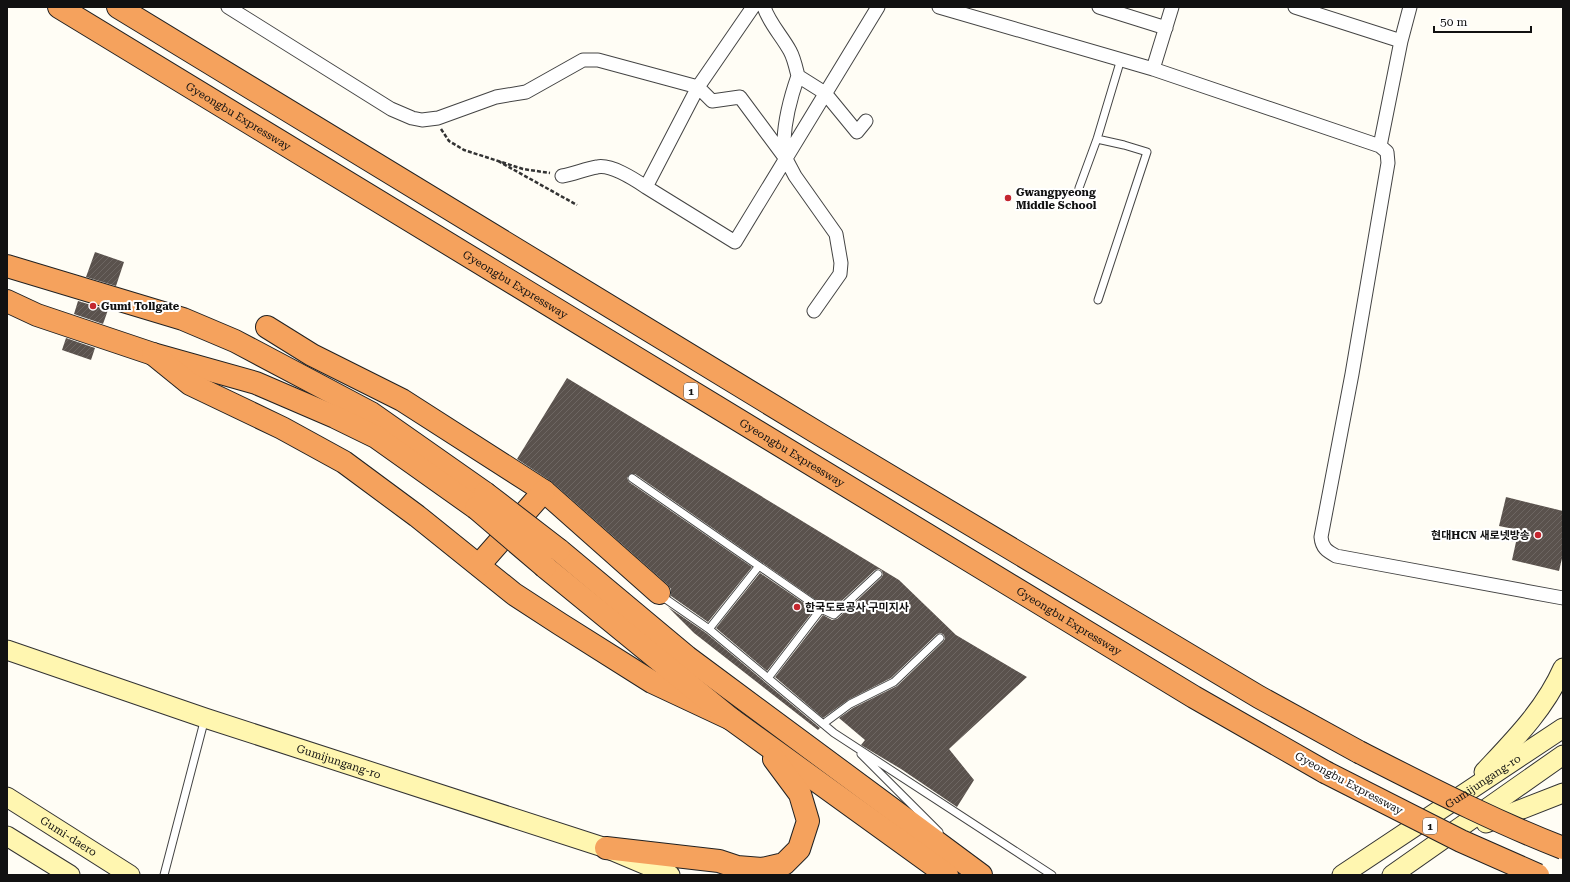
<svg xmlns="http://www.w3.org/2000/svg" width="1570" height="882" font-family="'Roboto Serif','Noto Sans KR',serif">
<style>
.building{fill:url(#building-hatch)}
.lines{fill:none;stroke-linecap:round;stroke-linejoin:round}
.lane-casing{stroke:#444;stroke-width:9}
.street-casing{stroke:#444;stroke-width:15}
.secondary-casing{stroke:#333;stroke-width:21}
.highway-casing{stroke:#222;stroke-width:24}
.path{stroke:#333;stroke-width:2.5;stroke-dasharray:4 2;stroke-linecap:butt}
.lane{stroke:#fff;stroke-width:7}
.street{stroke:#fff;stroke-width:13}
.secondary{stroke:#fff6b0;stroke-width:19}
.highway{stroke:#f5a25d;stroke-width:22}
.highway-bridge-casing{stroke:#222;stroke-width:24;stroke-linecap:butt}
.highway-bridge{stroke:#f5a25d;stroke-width:22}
.poi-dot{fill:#c4262e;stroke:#fff;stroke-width:1.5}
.labels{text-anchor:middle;stroke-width:4;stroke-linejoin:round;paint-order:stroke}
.shield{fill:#fff;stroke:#585858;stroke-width:1}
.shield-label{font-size:10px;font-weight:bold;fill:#111}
.street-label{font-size:11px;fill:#111;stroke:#fff}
.poi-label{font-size:11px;font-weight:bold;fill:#111;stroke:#fff;text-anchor:start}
</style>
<defs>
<pattern id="building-hatch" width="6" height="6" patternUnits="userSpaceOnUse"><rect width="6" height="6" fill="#5a524d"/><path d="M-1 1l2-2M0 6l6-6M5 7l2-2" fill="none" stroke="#6d6662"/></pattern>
</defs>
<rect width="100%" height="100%" fill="#fffdf5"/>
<path class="building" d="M95,252L124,262L116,286L86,277Z
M78,301L108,310L103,324L74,314Z
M66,338L95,348L91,360L62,350Z
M567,378L899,580L956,635L1027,677L949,749L974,780L957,807L901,769L861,745L865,740L839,718L853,708L897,686L943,642L945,639L944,635L941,633L937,634L891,678L848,700L823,718L775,677L823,615L832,620L837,619L881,578L883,575L882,571L879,569L875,570L833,609L823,605L635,474H630L627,478L629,482L752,567L708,622L671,596V589L667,584L552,482L517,459Z
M1506,497L1563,511V554L1559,571L1512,560L1516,542L1511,541L1514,529L1499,526Z
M760,573L814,610L767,671L716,628Z
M668,607L706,633L820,728L818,730L694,633Z"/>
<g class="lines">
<defs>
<path id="lane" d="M1097,139L1124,145L1147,152L1098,300
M1079,188L1097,139L1121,59
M632,478L821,609
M660,595L709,629L834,733L1052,875
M709,629L759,566
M768,678L821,609L834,615L878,574
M823,724L850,704L894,682L940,638
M861,754L939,832
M164,875L205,718"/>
<path id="street" d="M228,7L391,109L412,118L422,120L438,118L496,97L526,92L583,60H598L698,87L712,101L740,97L786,159L795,176L836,234L841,263L840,274L814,311
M753,7L698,87L646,187L735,242L878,7
M764,7C769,23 782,36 790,51C794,58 796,68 798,76L825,93L857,132L866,121
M939,7L1153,69L1380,146L1401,41L1410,7
M1099,7L1166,28
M1295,7L1401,41
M1153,69L1172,7
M1380,146L1387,152L1388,163L1352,374L1321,537C1322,548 1327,551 1336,556L1563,598
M786,158C785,152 784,146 784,140C785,118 791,96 798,76
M562,176C574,174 585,169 597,167C611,164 634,179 646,187"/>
<g id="secondary">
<path id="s1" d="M7,650L205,718L606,848L670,875"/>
<path d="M1484,772C1514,740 1545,709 1563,668"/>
<path id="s2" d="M7,797L130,875"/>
<path d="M1486,823L1563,793"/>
<path d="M7,836L70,875"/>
<path id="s3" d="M1342,875L1563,728"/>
<path d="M1392,875L1563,755"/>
</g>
<g id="highway">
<path id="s4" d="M59,7L1194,697L1325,772"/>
<path d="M118,7L821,435L1259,697L1359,752"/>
<path d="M7,266L183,319L235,341L371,413L485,493"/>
<path d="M7,301L37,315L153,354L256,383L335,417L376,437L476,508"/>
<path d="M267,327L312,355L402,400L544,491L659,593"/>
<path d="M153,354L190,384L282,428L344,462L417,516L514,594L560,624L652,682L731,719"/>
<path d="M559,550L687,657L981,875"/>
<path d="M479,565L544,491"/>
<path d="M545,567L731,719L947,875"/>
<path d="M606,848L719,861L737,867L762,869L784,864L799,849L808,821L800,794L774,759"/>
</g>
</defs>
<use href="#lane" class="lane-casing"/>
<use href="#street" class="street-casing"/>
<use href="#secondary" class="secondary-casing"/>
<use href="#highway" class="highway-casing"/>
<path class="path" d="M441,129L449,141L464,150L523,169L550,173
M498,161L577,205"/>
<use href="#lane" class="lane"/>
<use href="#street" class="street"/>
<use href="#secondary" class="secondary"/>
<use href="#highway" class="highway"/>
<defs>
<path id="highway-bridge" d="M485,493L559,550
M476,508L545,567
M1359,752C1426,786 1493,821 1563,848
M1325,772L1461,841L1538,875"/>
</defs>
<use href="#highway-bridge" class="highway-bridge-casing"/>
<use href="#highway-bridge" class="highway-bridge"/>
</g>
<g class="poi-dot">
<circle cx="1008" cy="198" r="4"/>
<circle cx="93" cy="306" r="4"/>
<circle cx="1538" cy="535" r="4"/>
<circle cx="797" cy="607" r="4"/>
</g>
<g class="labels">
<g class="shield">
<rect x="684" y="383" width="14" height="16" rx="3"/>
<rect x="1423" y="818" width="14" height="16" rx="3"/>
</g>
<g class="shield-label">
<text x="691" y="395">1</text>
<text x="1430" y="830">1</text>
</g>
<g class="street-label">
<text dy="4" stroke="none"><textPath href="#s4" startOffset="210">Gyeongbu Expressway</textPath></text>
<text dy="4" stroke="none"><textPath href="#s4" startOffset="534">Gyeongbu Expressway</textPath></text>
<text dy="4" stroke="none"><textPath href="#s4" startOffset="858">Gyeongbu Expressway</textPath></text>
<text dy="4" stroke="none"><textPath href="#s4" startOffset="1182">Gyeongbu Expressway</textPath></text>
<text dy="4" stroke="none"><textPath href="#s1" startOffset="350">Gumijungang-ro</textPath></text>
<text dy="4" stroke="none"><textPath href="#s3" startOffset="169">Gumijungang-ro</textPath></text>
<text transform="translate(1349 783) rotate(28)" y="4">Gyeongbu Expressway</text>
<text dy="4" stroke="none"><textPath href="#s2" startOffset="73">Gumi-daero</textPath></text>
</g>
<g class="poi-label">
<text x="1016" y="196">Gwangpyeong<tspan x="1016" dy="13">Middle School</tspan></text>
<text x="101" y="310">Gumi Tollgate</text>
<text x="1530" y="539" text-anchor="end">현대HCN 새로넷방송</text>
<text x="805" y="611">한국도로공사 구미지사</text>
</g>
</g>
<rect width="1570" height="882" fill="none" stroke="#111111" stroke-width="16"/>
<path d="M1434 26v6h97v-6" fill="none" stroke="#111111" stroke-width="2"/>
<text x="1440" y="26" font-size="12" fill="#111111" stroke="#ffffff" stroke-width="3" paint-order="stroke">50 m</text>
</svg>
